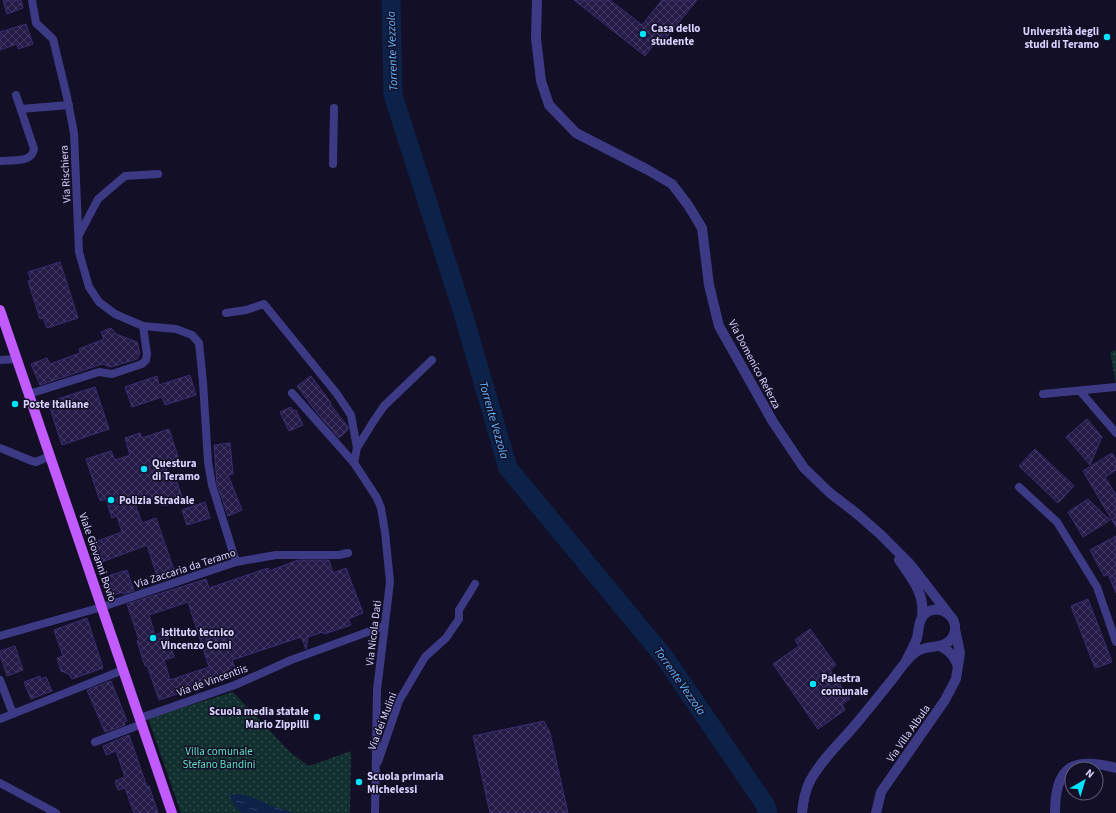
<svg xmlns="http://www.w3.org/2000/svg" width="1116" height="813" font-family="'Source Sans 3',sans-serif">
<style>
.park{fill:url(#park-dots)}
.water{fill:url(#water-ripples)}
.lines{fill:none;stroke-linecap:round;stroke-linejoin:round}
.river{stroke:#0c2248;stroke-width:19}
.building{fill:url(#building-cross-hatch);stroke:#3b2d73;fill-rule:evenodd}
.minor{stroke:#3d3a85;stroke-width:8}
.tertiary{stroke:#3d3a85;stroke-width:10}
.primary{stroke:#c25bff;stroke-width:10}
.poi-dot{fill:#00e5ff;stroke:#130f26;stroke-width:1.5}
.labels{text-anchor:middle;stroke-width:3;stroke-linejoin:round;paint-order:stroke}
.poi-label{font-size:11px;font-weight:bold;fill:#d9d4ff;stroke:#130f26;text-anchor:start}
.street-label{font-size:11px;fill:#d9d4ff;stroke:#130f26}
.park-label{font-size:11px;fill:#5fe0c0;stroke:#130f26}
.water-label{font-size:12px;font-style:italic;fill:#62b6ff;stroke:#130f26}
</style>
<defs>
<pattern id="park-dots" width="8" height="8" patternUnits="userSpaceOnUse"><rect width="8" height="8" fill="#12302f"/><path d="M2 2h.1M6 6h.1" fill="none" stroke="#344d4e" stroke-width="1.8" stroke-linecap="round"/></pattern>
<pattern id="water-ripples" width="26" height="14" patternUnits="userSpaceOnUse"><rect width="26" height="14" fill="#0c2248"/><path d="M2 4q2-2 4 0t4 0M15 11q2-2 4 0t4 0" fill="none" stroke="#2f4163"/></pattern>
<pattern id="building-cross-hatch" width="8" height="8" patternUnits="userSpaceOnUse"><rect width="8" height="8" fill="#241b47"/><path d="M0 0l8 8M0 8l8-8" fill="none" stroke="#433b63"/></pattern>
</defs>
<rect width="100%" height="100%" fill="#130f26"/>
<path class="park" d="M1116,350V384L1110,352Z
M233,692L291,753L309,766L351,751L350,813H181L148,718Z"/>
<path class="water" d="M241,794L257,799L271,806L296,813H242L237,809L229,795Z"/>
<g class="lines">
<path class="river" d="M391,0L393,95L462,310L508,468L665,658L766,806L768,813"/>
</g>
<path class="building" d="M3,0H21L23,8L7,14Z
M574,0H610L642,25L662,0H697L659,47L655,43L645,56Z
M26,24L33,44L18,49L17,44L0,50V32Z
M60,262L78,318L47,328L43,318L40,319L28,281L31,280L28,272Z
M111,328L116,334L137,342L140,353L137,359L111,367L102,364L40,385L31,364L47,358L50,364L80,353L79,349L104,339L101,332Z
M190,375L196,395L165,405L162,397L132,407L125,387L157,376L159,385Z
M311,376L331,403L330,404L348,427V430L339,438L317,413L297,386Z
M95,387L109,429L62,445L48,402Z
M291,407L293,411L296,410L303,425L289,431L280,412Z
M1087,419L1102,437L1090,465L1066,437Z
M169,429L180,463L166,468L172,483L177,482L183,500L164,506L160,496L135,504L142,523L156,518L174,570L157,576L147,545L102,562L95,542L122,532L117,516L112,518L106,499L100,501L86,459L111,451L115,460L130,455L125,438L140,433L142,438Z
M230,443L233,474L228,475L242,510L228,516L217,484L214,445Z
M1035,449L1074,486L1058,503L1019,466Z
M1112,453L1116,460V470L1105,477L1116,495V527L1083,471Z
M1088,499L1110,520L1083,537L1068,512Z
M205,502L210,518L187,525L182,510Z
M1116,536V593L1108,574L1104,576L1090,550Z
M298,560H329L333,573L346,568L363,613L348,619L351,625L324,634L323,632L308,637L306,649L301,637L232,660L237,674L159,700L147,665L145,666L137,641L139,640L127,604L206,579L209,588L268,568L269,571ZM188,602L209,667L170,680L164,660L174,657L166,631L155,635L149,615Z
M127,570L134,591L123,594V592L114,595L108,576Z
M1088,599L1112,662L1095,668L1071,606Z
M87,618L103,668L72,679L69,674L61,671L57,658L63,656L54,630Z
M810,629L836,665L830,670L850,699L842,704L845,710L818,729L773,664L799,646L795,640Z
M15,646L23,670L7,676L0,655V651Z
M40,676L41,679L46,677L52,691L31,699L24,682Z
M111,681L127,721L124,722L125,725L105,732L87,690Z
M544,721L550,733L568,813H490L473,736Z
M129,735L147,787L149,786L158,813H134L125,788L118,790L115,781L125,777L116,751L106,755L103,746Z"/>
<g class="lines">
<path class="minor" d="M32,0L36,23L53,39L67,97L74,133L79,252L89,287L99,302L115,314L143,326L176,329L192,335L199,343L203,382L208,462L212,485L236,562
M21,109L69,105
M0,161C12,160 32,163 34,149L16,95
M333,164L334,108
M79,235L98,199L125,176L158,174
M226,313L246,310L264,304L337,394L351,415L357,448L354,463
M0,360L17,359
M1080,391L1116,433
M292,393L354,463L377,498L381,508L385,532L390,582L377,690L375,813
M29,394L99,372L112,374L142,364L146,360L147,354L143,326
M1043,394L1116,387
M0,448L32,461L36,462L50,456
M357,448L373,422L384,406L432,360
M1019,487L1057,522L1097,587L1116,642
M0,636L102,607L236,562L276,555H339L348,553
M0,680L13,714
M140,718L235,685L291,660L384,626
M0,719L123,670
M95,742L142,724
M378,762L399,701L425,657L446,638L459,619V610L475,584
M0,783L56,813"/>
<path class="tertiary" d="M537,0L536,38L541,81L549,105L576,133L648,170L672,184L688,205L702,228L709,285L719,326L773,422L804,468L830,493L856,513L880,534L910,564L948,613
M899,560C912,579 925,593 922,617
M940,646C950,651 954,656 958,666
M802,813C803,802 805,791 810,781C821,760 841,742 856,724C868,710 879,696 891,681C899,671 906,659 916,652C927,644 944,650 952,638C964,619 938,599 923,616C918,622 919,631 917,638C914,646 910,653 906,661
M876,813L881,792L945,700L956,679L960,653L955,629
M1055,813C1055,767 1072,756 1116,768"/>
<path class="primary" d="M0,310L172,813"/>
</g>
<g class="poi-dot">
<circle cx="643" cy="34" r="4"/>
<circle cx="1107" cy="37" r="4"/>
<circle cx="15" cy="404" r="4"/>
<circle cx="144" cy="469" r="4"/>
<circle cx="111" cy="500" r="4"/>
<circle cx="153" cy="638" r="4"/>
<circle cx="813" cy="684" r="4"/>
<circle cx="317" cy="717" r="4"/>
<circle cx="359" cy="782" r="4"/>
</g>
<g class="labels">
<g class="poi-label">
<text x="651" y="32">Casa dello<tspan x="651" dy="13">studente</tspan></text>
<text x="1099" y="35" text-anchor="end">Università degli<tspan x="1099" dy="13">studi di Teramo</tspan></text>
<text x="23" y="408">Poste Italiane</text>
<text x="152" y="467">Questura<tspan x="152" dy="13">di Teramo</tspan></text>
<text x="119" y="504">Polizia Stradale</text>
<text x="161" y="636">Istituto tecnico<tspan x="161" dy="13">Vincenzo Comi</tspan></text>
<text x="821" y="682">Palestra<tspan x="821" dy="13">comunale</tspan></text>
<text x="309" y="715" text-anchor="end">Scuola media statale<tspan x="309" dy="13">Mario Zippilli</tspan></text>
<text x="367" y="780">Scuola primaria<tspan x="367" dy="13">Michelessi</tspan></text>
</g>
<g class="street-label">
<text transform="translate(65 174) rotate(-93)" y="4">Via Rischiera</text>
<text transform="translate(755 364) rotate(62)" y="4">Via Domenico Referza</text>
<text transform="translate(98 557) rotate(71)" y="4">Viale Giovanni Bovio</text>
<text transform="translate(185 568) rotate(-18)" y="4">Via Zaccaria da Teramo</text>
<text transform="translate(373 633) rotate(-83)" y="4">Via Nicola Dati</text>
<text transform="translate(212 680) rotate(-20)" y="4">Via de Vincentiis</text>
<text transform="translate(382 721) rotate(-69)" y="4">Via dei Mulini</text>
<text transform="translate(908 733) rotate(-55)" y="4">Via Villa Albula</text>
</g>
<g class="park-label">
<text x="219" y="755">Villa comunale<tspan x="219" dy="13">Stefano Bandini</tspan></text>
</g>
<g class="water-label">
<text transform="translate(392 51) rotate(-92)" y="4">Torrente Vezzola</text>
<text transform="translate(494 420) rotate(74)" y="4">Torrente Vezzola</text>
<text transform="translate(680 681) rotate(55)" y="4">Torrente Vezzola</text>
</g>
</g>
<g transform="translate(1084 781) rotate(38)"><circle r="19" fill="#130f26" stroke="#625e7d"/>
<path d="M0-3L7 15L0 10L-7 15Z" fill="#00e5ff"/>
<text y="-6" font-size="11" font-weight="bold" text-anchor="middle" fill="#d9d4ff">N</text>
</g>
</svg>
